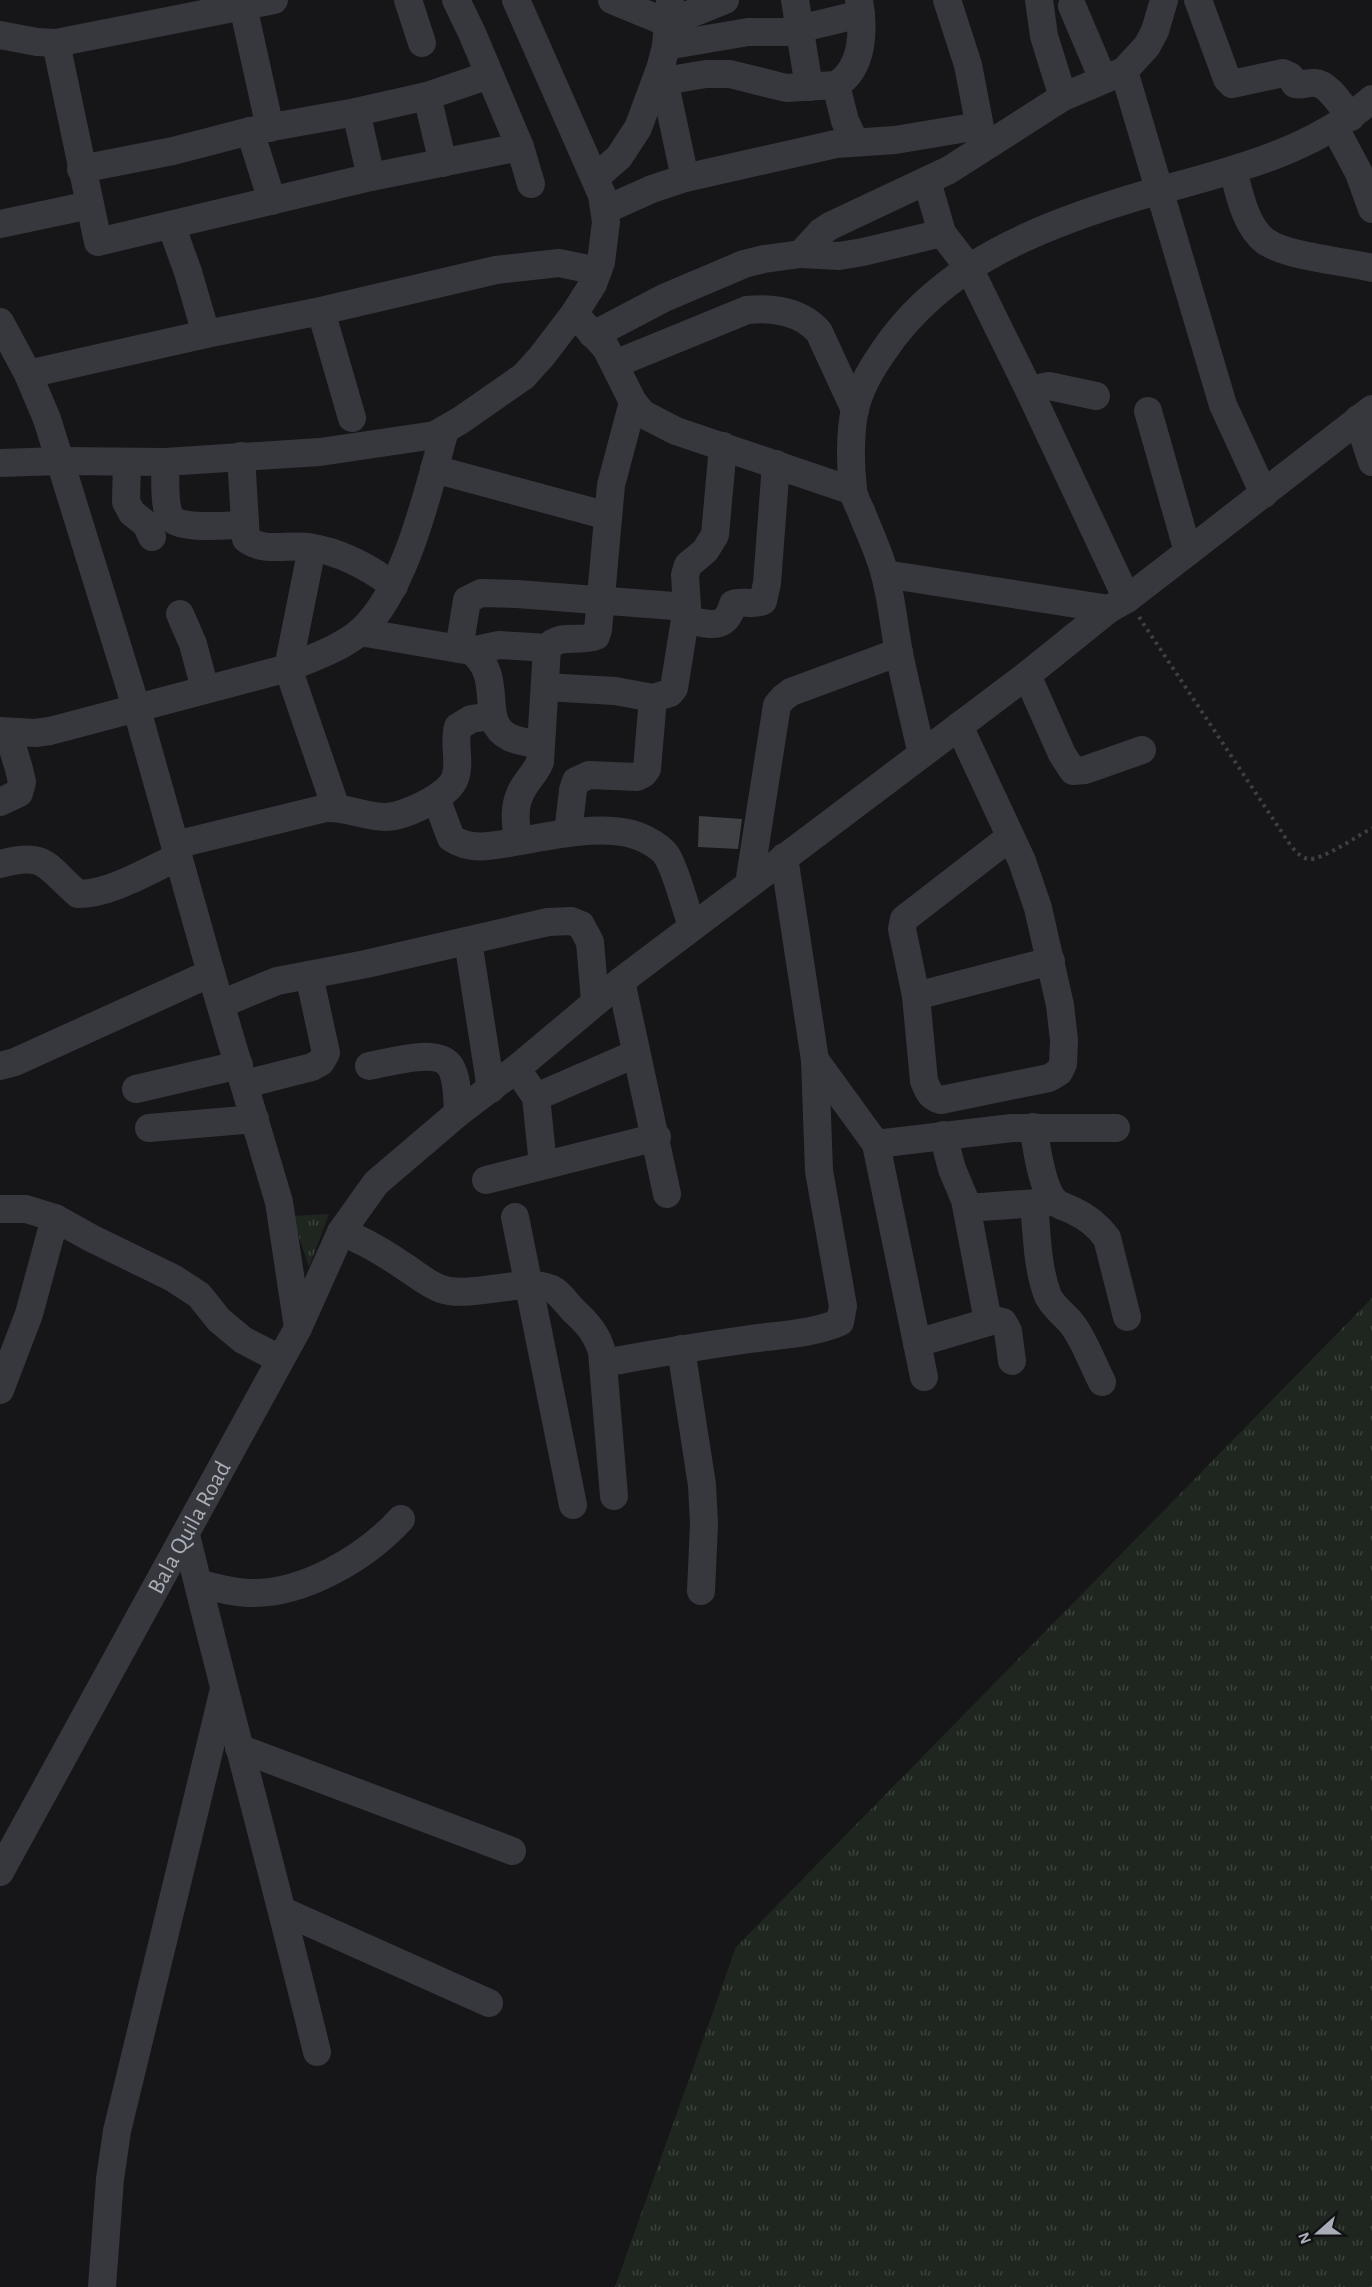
<svg xmlns="http://www.w3.org/2000/svg" width="1372" height="2287" font-family="'Alegreya Sans',sans-serif">
<style>
.grass{fill:url(#grass-tufts)}
.building{fill:#404145}
.lines{fill:none;stroke-linecap:round;stroke-linejoin:round}
.path{stroke:#3d3f44;stroke-width:4;stroke-dasharray:3 4.5;stroke-linecap:butt}
.minor{stroke:#37383d;stroke-width:28}
.labels{text-anchor:middle;stroke-width:6;stroke-linejoin:round;paint-order:stroke}
.street-label{font-size:24px;fill:#a8adb8;stroke:#111113}
</style>
<defs>
<pattern id="grass-tufts" width="24" height="20" patternUnits="userSpaceOnUse" patternTransform="scale(1.5)"><rect width="24" height="20" fill="#1e261f"/><path d="M3 7l-1-3M5 7V3M7 7l1-3M15 17l-1-3M17 17v-4M19 17l1-3" fill="none" stroke="#3c433d"/></pattern>
</defs>
<rect width="100%" height="100%" fill="#161618"/>
<path class="grass" d="M329,1214L309,1267L292,1216Z
M1372,1298V2287H615L736,1947Z"/>
<path class="building" d="M699,816L742,819L738,849L698,847Z"/>
<g class="lines">
<path class="path" d="M1139,617L1279,828C1286,838 1295,856 1308,859C1321,861 1359,835 1372,828"/>
<g class="minor">
<path d="M408,0L422,43"/>
<path d="M456,0L472,33L520,147L531,184"/>
<path d="M612,0L668,23L725,0"/>
<path d="M795,0L809,87"/>
<path d="M947,0L968,65L983,143"/>
<path d="M1039,0L1044,36L1063,97"/>
<path d="M1198,0L1227,79L1232,84L1283,73L1290,76L1295,84C1302,86 1307,82 1315,83C1329,84 1342,107 1351,117"/>
<path d="M243,6L270,128"/>
<path d="M1072,6L1103,79"/>
<path d="M0,35L37,42L56,43L274,0"/>
<path d="M56,43L98,242L371,177L520,147"/>
<path d="M666,46L748,32H786L861,14"/>
<path d="M661,66L685,178"/>
<path d="M1124,71L1223,405L1264,494"/>
<path d="M664,81L706,74H730L786,88L836,85"/>
<path d="M427,96L443,163"/>
<path d="M356,112L371,177"/>
<path d="M1335,128L1359,173L1372,209"/>
<path d="M250,131L272,201"/>
<path d="M855,142L845,121L836,85C864,68 864,29 859,0"/>
<path d="M81,169L173,151L250,131L356,112L427,96L489,75"/>
<path d="M1233,170C1239,192 1245,226 1265,241C1287,257 1344,261 1372,268"/>
<path d="M595,178L619,157L638,128L661,66L666,46L670,0"/>
<path d="M927,181L942,233L969,268L1029,390L1127,599"/>
<path d="M605,210L652,189L685,178L836,144L895,140L979,126"/>
<path d="M0,224L90,205"/>
<path d="M171,225L188,272L206,334"/>
<path d="M801,254L839,256L863,252L942,233"/>
<path d="M321,311L352,418"/>
<path d="M581,321L606,348L633,402L643,414L676,431L853,491"/>
<path d="M0,322L28,374L47,419L137,710L211,973L279,1202L298,1328"/>
<path d="M592,334L605,329L664,298L744,264L764,259L801,254L821,232L830,226L949,170L1063,97L1124,71L1147,46L1155,31L1164,0"/>
<path d="M615,364L747,310C773,307 802,312 819,332L855,410"/>
<path d="M28,374L206,334L321,311L496,270L559,263L598,271"/>
<path d="M1029,390L1049,386L1096,396"/>
<path d="M1148,411L1188,552"/>
<path d="M1358,419L1372,462"/>
<path d="M241,456L246,539C264,553 288,544 309,547C341,552 369,567 394,586"/>
<path d="M127,462L126,502L132,513L146,524L152,537"/>
<path d="M165,462C166,476 163,506 171,518C179,530 229,525 244,525"/>
<path d="M0,463L61,461L165,462L320,452L435,435L461,420L524,376L542,356L574,314L593,284L601,262L606,222L602,195L516,0"/>
<path d="M434,469L608,516"/>
<path d="M312,548L288,668L336,808"/>
<path d="M885,574L1109,609"/>
<path d="M180,614L193,644L205,689"/>
<path d="M685,620C708,623 725,633 733,604C743,600 753,606 763,601L767,583L776,464"/>
<path d="M360,632L471,651C506,677 477,721 509,737C518,742 531,743 541,745"/>
<path d="M459,649L467,600L481,593L517,594L687,607"/>
<path d="M471,651L499,645L547,648"/>
<path d="M1027,675L1062,754L1073,771L1085,770L1142,750"/>
<path d="M545,687L615,691L653,698L670,693L674,688L687,607L685,575L688,565L705,551L715,535L723,446"/>
<path d="M959,726L1022,861L1038,908L1060,1005L1064,1040L1063,1064L1059,1072L1049,1078L941,1100C930,1097 928,1091 924,1081L916,996L902,929L904,919L1010,837"/>
<path d="M0,731L35,733L50,731L288,668C312,658 342,648 361,631C406,591 429,487 445,430"/>
<path d="M922,754C914,720 906,687 899,653C894,627 892,601 885,575C880,554 869,532 861,511C858,504 853,496 853,488C850,465 850,431 855,409C860,388 871,369 883,352C942,263 1044,224 1143,195C1222,173 1308,155 1372,99"/>
<path d="M436,798L451,838C470,851 492,846 514,842C551,836 611,821 645,839C653,843 662,848 667,856C677,873 685,907 692,926"/>
<path d="M0,802L19,793L22,782L19,769L8,732"/>
<path d="M568,833L573,790L576,781L589,775L637,777L643,774L647,769L653,698"/>
<path d="M518,841C516,825 513,810 520,794C525,782 535,774 540,762L547,648C561,632 580,643 596,636L598,630L611,485L633,402"/>
<path d="M175,845L326,808C347,807 365,817 385,817C404,817 449,796 455,778C461,762 453,744 458,727L471,719L492,716"/>
<path d="M0,864C47,851 46,867 78,894C111,894 149,870 178,857"/>
<path d="M749,884L777,705L783,698L791,692L899,652"/>
<path d="M468,941L491,1089"/>
<path d="M621,981L667,1194"/>
<path d="M916,996L1051,961"/>
<path d="M221,1004L277,981L366,964L548,922L571,921L581,925L590,942L595,1001"/>
<path d="M815,1060L876,1144L1012,1128H1116"/>
<path d="M0,1066L15,1062L211,973"/>
<path d="M369,1066C388,1063 437,1047 450,1066C458,1078 457,1099 458,1113"/>
<path d="M525,1081L536,1097L543,1165"/>
<path d="M245,1084L312,1067L321,1062L326,1053L309,975"/>
<path d="M136,1089L239,1065"/>
<path d="M536,1097L635,1054"/>
<path d="M1033,1127C1037,1146 1041,1191 1057,1203C1062,1207 1069,1208 1074,1211C1087,1217 1098,1226 1107,1238L1127,1317"/>
<path d="M149,1128L255,1119"/>
<path d="M943,1135L952,1169L965,1200L988,1321"/>
<path d="M876,1144L924,1377"/>
<path d="M486,1180L657,1137"/>
<path d="M1034,1204C1037,1234 1037,1268 1048,1296C1054,1308 1064,1314 1072,1324C1085,1341 1092,1363 1102,1382"/>
<path d="M967,1208L1052,1202"/>
<path d="M0,1209H26L55,1218L91,1238L173,1278L199,1295L219,1320L243,1340L280,1359"/>
<path d="M515,1217L573,1505"/>
<path d="M341,1232C363,1240 383,1252 402,1265C415,1273 427,1284 441,1289C472,1300 531,1274 555,1291C562,1296 568,1305 574,1311C587,1323 597,1334 602,1352L614,1496"/>
<path d="M917,1343L995,1320L1003,1322L1008,1331L1012,1361"/>
<path d="M681,1349L702,1485L704,1524L701,1591"/>
<path d="M604,1363C652,1354 701,1346 750,1339C779,1335 813,1334 840,1322L843,1306L819,1171L815,1060L784,857"/>
<path d="M0,1390L29,1314L55,1218"/>
<path d="M186,1535C228,1708 275,1879 317,2052"/>
<path d="M198,1583C215,1588 231,1592 248,1593C303,1595 365,1558 401,1519"/>
<path d="M239,1748L512,1851"/>
<path id="s1" d="M0,1872L298,1328L341,1232L376,1183L458,1113L516,1069L621,981L1027,675L1109,609L1127,599L1188,552L1372,409"/>
<path d="M283,1911L489,2003"/>
<path d="M102,2287L110,2179L117,2131L224,1689"/>
</g>
</g>
<g class="labels">
<g class="street-label">
<text dy="8" stroke="none"><textPath href="#s1" startOffset="393">Bala Quila Road</textPath></text>
</g>
</g>
<g transform="translate(1318 2233) rotate(249)" stroke="#111113" stroke-width="4.5" paint-order="stroke">
<path d="M0-4.5L10 22L0 15L-10 22Z" fill="#a8adb8"/>
<text y="-9" font-size="16" font-weight="bold" text-anchor="middle" fill="#a8adb8">N</text>
</g>
</svg>
